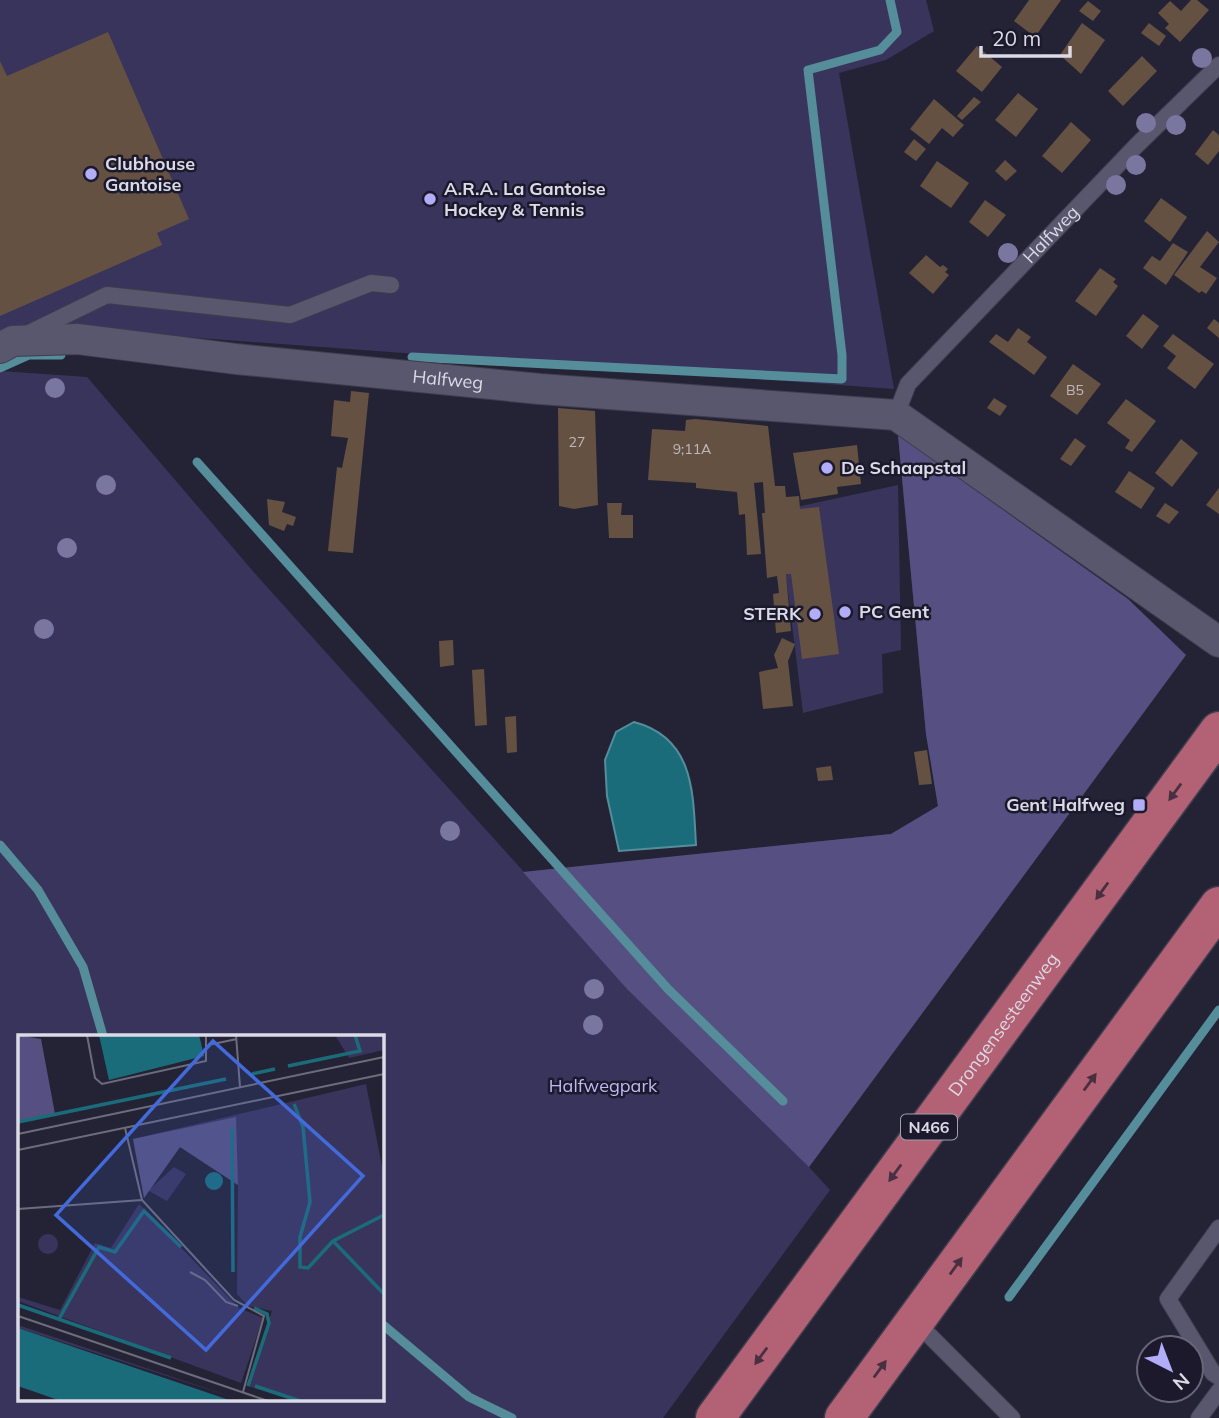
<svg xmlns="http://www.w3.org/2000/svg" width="1219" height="1418" font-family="Mulish,sans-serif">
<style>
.green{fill:#39345c;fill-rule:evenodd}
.forest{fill:#555081}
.water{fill:#1b6c7b;stroke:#558d9b;stroke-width:2}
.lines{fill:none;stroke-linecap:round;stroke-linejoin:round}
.stream{stroke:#558d9b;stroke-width:9}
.building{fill:#655142}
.service-casing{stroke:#3f3d4d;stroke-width:18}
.minor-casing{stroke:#3f3d4d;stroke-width:32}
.trunk-casing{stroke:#3f3d4d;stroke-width:41}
.service{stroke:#58576d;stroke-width:16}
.minor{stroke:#58576d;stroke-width:30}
.trunk{stroke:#b26274;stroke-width:38}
.tree{fill:#7976a0}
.oneway{fill:#482f41}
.poi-dot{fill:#b2adf9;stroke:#1b192b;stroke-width:2.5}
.labels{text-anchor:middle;stroke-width:5;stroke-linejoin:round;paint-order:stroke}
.number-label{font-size:14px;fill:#beb8be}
.shield{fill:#1b192b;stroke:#a1a0af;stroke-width:2}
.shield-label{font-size:16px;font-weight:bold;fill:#dbdae7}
.poi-label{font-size:18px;font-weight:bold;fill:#dbdae7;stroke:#1b192b;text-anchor:start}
.street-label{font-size:18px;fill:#dbdae7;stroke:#1b192b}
.park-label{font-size:18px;fill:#bebaf7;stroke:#1b192b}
.inset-river{fill:none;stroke:#1b6c7b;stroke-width:3.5}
.inset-road{fill:none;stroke:#6d6c7d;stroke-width:2}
.view{fill:#436adb;fill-opacity:0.15;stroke:#436adb;stroke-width:3.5}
.inset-edge{fill:none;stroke:#dbdae7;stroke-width:3.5}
</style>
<rect width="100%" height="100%" fill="#242336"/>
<path class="green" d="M0,0H926L934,31L886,60L839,73L894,389L22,325L0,335Z
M0,371L87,377L258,577L524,872L891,834L938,806L926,734L898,435L1128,599L1186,655L809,1167L830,1190L663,1418H0ZM19,1036H382V1399H19Z
M898,485L901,650L882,654L883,693L803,713L778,511Z"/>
<path class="forest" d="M898,435L1128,599L1186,655L809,1167L627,989L523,872L891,834L938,806L926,734Z"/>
<path class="water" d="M634,722C695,738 693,794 696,845L619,851L607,796L605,760L616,732Z"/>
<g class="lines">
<path class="stream" d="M412,357L842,379V355L808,70L880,50L897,32L890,0
M0,368L29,355H61
M197,462L668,989L783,1101
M0,845L38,890L83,967L103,1036
M1009,1297L1219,1010
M382,1324L469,1397L512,1418"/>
</g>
<path class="building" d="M1029,0H1061L1035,37L1014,21Z
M1191,0H1197L1209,10L1180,42L1165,28L1169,24L1158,13L1170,1L1181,11Z
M1088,1L1101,11L1093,21L1079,11Z
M1082,23L1105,40L1081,74L1060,55Z
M1149,23L1166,36L1159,46L1141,33Z
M108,32L189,219L157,233L162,245L0,316V61L7,76Z
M977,46L1002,67L982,92L956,71Z
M1142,56L1157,71L1123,106L1108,91Z
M1018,93L1038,109L1016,137L995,120Z
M974,97L981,102L962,120L957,116Z
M934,99L964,125L953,137L942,128L929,144L910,129Z
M1071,122L1091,140L1062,173L1042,156Z
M1213,130L1219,135V151L1208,165L1195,154Z
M914,139L926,149L916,161L904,152Z
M1005,160L1017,171L1006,181L995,171Z
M937,161L969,183L951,208L920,186Z
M1161,198L1187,217L1170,242L1144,221Z
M985,200L1006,215L988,237L969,222Z
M1207,231L1219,242L1200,267L1217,278L1206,294L1202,291L1199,293L1174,275Z
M1173,243L1188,252L1166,285L1143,268L1152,256L1160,261Z
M926,255L940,267L943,265L948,269L945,272L949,275L933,294L909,273Z
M1100,268L1116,279L1113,282L1118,286L1096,316L1075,301Z
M1143,314L1159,326L1142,349L1126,336Z
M1214,319L1219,323V338L1207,328Z
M1018,328L1031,337L1027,342L1047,357L1034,375L989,342L996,334L1008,342Z
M1173,334L1214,364L1195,389L1167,368L1176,356L1163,346Z
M1073,364L1101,384L1077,415L1050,396Z
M351,391L369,393L353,553L328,551L337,467L342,468L348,438L331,436L334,400L350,402Z
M994,398L1007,406L1000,416L987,408Z
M1126,399L1156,421L1132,452L1125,448L1130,440L1107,423Z
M558,408L595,411L598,505L574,509L559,506Z
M695,419L768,426L775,486H785L786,497L799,496L800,509L819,507L839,654L802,659L791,574H786L791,631L776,633L773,594L779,593L777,576L767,578L762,513H765L763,482L754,483L761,554L747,555L745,514L739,515L737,492L696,488V483L648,480L652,429L685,431L686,420Z
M1075,438L1086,446L1071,466L1060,459Z
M1181,439L1198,453L1172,487L1155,473Z
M857,445L861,484L837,487L838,494L801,500L793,453Z
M1129,471L1155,488L1141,509L1115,492Z
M1219,488V514L1206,505Z
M267,499L285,502L282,512L296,517L293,526L287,524L284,531L269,525Z
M607,503H622L621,515H633V538H609Z
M1165,503L1179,512L1169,524L1156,516Z
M782,638L795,644L788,661L793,706L763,709L759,672L778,668L774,655Z
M453,640L454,665L440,667L439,641Z
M484,669L487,725L475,726L472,670Z
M516,716L517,752L507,753L505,717Z
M927,750L932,784L919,785L914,752Z
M831,766L833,780L818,781L816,768Z"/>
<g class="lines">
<defs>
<g id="service">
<path d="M27,334L107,295L290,315L371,283L391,285"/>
<path id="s1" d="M896,415L908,384L1136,146L1219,65"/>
<path d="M1219,1228L1168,1299L1213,1373L1219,1377"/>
<path d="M915,1321L1012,1418"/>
<path d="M1199,1418L1219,1391"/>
</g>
<g id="minor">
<path id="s2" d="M0,348L13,341L77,339L236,359L540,389L896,415L1219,642"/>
</g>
<g id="trunk">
<path id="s3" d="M715,1418L1219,731"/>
<path d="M844,1418L1219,906"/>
</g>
</defs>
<use href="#service" class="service-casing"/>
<use href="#minor" class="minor-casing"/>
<use href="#trunk" class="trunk-casing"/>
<use href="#service" class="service"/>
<use href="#minor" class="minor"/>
<use href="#trunk" class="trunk"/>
</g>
<g class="tree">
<circle cx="1202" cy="58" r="10"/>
<circle cx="1146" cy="123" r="10"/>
<circle cx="1176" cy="125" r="10"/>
<circle cx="1136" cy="165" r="10"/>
<circle cx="1116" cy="185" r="10"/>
<circle cx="1008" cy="253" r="10"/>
<circle cx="55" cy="388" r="10"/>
<circle cx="106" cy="485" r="10"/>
<circle cx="67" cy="548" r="10"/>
<circle cx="44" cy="629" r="10"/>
<circle cx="450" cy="831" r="10"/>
<circle cx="594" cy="989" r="10"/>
<circle cx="593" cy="1025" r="10"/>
</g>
<defs><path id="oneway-solid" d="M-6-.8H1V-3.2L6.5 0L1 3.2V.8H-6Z" transform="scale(1.75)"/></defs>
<g class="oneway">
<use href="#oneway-solid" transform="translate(1175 792) rotate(126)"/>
<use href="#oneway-solid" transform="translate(1102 891) rotate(126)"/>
<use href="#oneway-solid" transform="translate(1090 1082) rotate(-54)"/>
<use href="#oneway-solid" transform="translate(895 1173) rotate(126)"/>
<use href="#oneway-solid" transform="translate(956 1266) rotate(-54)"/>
<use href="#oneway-solid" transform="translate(761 1356) rotate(126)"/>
<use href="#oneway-solid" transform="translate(880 1369) rotate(-54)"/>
</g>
<g class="poi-dot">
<circle cx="91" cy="174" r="7"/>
<circle cx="430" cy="199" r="7"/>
<circle cx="827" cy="468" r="7"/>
<circle cx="845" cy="612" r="7"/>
<circle cx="815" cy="614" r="7"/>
<rect x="1132" y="798" width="14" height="14" rx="3.5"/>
</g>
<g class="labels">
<g class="number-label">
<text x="1075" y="395">B5</text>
<text x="577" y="447">27</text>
<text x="692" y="454">9;11A</text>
</g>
<rect class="shield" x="901" y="1114.5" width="56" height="25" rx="5"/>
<g class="shield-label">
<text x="929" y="1133">N466</text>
</g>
<g class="poi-label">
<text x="105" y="170">Clubhouse<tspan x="105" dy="21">Gantoise</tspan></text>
<text x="444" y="195">A.R.A. La Gantoise<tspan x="444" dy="21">Hockey &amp; Tennis</tspan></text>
<text x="841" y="474">De Schaapstal</text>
<text x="859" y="618">PC Gent</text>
<text x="801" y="620" text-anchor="end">STERK</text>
<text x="1125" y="811" text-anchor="end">Gent Halfweg</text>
</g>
<g class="street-label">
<text dy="6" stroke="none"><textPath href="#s1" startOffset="240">Halfweg</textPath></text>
<text dy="6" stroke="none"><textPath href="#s2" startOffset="452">Halfweg</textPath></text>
<text dy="6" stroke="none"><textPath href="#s3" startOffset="488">Drongensesteenweg</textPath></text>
</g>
<g class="park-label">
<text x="603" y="1092">Halfwegpark</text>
</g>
</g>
<g transform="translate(18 1035)">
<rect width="366" height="366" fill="#242336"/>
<path d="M317,0H366V15L331,23ZM348,49L366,142V366H278L230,351L254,276L230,271L219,259L220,150L162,112L133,153L156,132L168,139L149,166L131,156L126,163L115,104ZM121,169L221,273L245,283L223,348L0,266V262L42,275L77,208L93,213ZM20 209a10 10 0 1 1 20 0a10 10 0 1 1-20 0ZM0,290L226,366L0,293Z" fill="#39345c"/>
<path d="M0,0L23,4L37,79L0,87ZM218,82L220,150L162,112L126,163L115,104Z" fill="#555081"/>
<path d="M81,0H181L186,21L91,45ZM187 146a9 9 0 1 1 18 0a9 9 0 1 1-18 0ZM0,293L214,366H43L0,351Z" fill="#1b6c7b"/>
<path class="inset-river" d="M270,31L342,16L337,0M234,39L257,34M276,69L285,92L292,167L282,202V232L290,233L315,206L366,180M0,87L208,44M214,93L215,237M316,207L366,259M0,270L153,323M41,284L81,212L97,217L126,176L163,212M230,351L251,288L249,279L236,273M237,351L282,366"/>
<path class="inset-road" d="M69,0L77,43L84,49L188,26V0M218,0L222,52M190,10L219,4M107,93L124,165L216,265L246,281L225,357M0,99L366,22M0,115L366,39M0,174L124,165M172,237L187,245L208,267L220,271M0,281L250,366"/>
<path class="view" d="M195,6L345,141L188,315L38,180Z"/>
<rect width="366" height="366" class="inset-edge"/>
</g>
<g transform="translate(1170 1369) rotate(138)"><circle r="33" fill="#1b192b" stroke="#686676" stroke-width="2"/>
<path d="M0-5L12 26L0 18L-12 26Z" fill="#b2adf9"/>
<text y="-10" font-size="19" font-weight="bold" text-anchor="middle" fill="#dbdae7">N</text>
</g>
<path d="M981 46v10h89v-10" fill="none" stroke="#dbdae7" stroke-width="3.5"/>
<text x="992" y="46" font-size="21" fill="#dbdae7" stroke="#1b192b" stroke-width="5" paint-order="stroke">20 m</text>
</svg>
